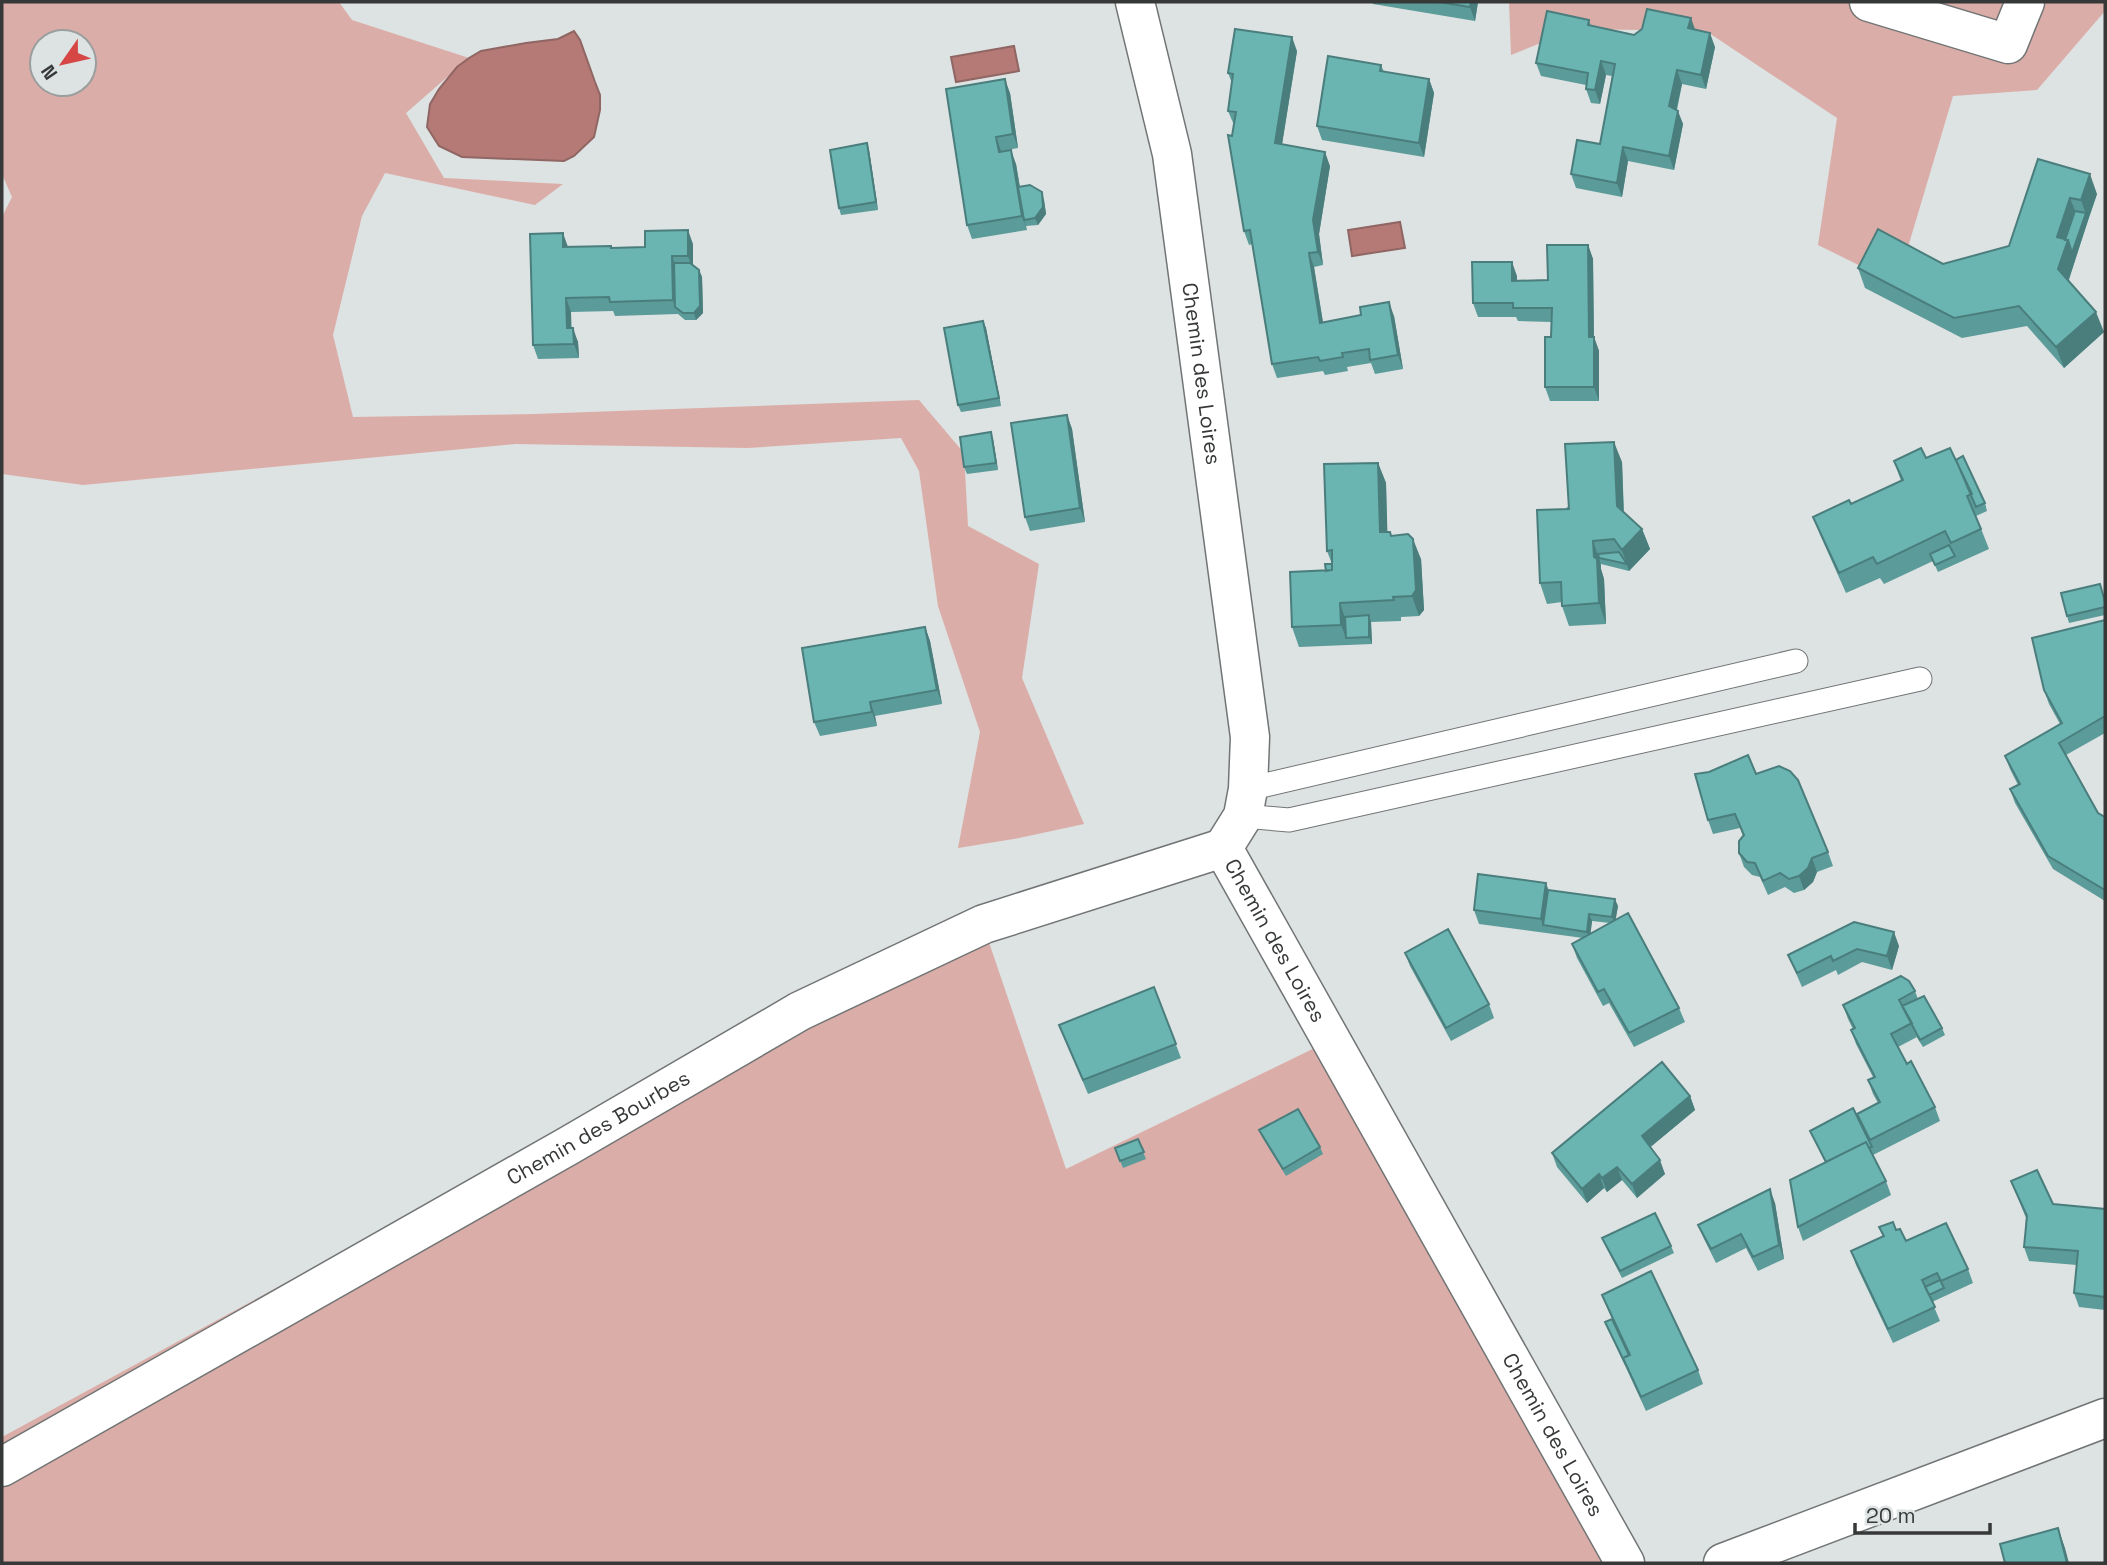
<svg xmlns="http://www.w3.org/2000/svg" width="2107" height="1565" font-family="'Space Grotesk',sans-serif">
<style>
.green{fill:#dbada8;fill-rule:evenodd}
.water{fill:#b57a75;stroke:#8f6663;stroke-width:2}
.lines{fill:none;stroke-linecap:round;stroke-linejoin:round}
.lane-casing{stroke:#727575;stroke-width:25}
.street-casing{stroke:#727575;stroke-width:41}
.lane{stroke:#fff;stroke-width:23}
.street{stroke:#fff;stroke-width:38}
.wall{fill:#5b9b99;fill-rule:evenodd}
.shaded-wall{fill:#4a7e7d}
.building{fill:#6ab4b2;stroke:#4a7e7d;stroke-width:2}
.labels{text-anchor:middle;stroke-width:5;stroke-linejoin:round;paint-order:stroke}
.street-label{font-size:21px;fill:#373939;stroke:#dde2e2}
</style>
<rect width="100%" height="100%" fill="#dde2e2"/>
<path class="green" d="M2,2H339L352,20L469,58L406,113L444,178L563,184L535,205L385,173L362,216L333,335L353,417L534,414L919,400L964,453L968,526L1039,564L1022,678L1084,824L1019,838L958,848L980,732L938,606L919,471L901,438L748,448L516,444L83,485L2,474V217L12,197L2,174ZM42,42H84V84H42Z
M1509,2H2105V11L2037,90L1953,96L1897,284L1818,245L1837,118L1706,31L1575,29L1511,55Z
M977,907L1066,1169L1331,1040L1643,1563H2V1437Z"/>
<path class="water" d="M574,31L580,40L595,82L600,95V110L594,137L574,156L564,161L462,157L439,146L427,127L430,104L439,89L457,67L469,58L481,51L526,43L558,39Z
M1014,46L1019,71L956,82L951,57Z
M1400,222L1405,248L1352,256L1348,230Z"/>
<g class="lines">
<defs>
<path id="lane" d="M1248,789L1796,661
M1243,816L1289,820L1920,679"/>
<g id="street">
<path id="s1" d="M1135,2L1172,154L1250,737L1248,789L1243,816L1223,848L1625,1563"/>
<path d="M1869,2L2008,44L2025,2"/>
<path id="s2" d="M2,1467L568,1146L800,1011L984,924L1223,848"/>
<path d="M1723,1563L2105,1418"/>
</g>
</defs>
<use href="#lane" class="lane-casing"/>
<use href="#street" class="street-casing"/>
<use href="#lane" class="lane"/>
<use href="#street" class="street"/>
</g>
<path class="wall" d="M1372,2H1478L1475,21L1373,4Z
M1589,20L1591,26L1634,35L1695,29L1715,47L1706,89L1682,84L1677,110L1683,124L1674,170L1628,161L1622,197L1576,188L1571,174L1600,144L1612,76L1606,75L1600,104L1591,103L1586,89V85L1541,76L1536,63Z
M1297,51L1282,144L1330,166L1319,234L1323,265L1314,267L1323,322L1394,316L1403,369L1375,374L1371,363L1347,367L1348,371L1325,375L1323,371L1277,378L1272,364L1252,244L1249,245L1244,231L1232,136L1234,125L1228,111L1232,83L1228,73Z
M1381,65L1384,72L1429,79L1434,93L1424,157L1322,140L1317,126Z
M1010,93L1018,148L1001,151V152L1016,164L1020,187L1044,200L1046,214L1038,225L1026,226L1027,230L972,239L967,225Z
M867,143L869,150L878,210L841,215L839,208Z
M2038,159L2097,194L2068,281L2104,332L2064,368L2027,326L1962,338L1865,288L1858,268L1943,264L2009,246Z
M693,244V265L699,270L702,277L703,313L696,320H685L678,314L615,316L613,311L571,312V328L578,342L579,358L538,359L533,345L568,247L612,248L645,247Z
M1588,245L1593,259L1594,337L1599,351V401H1550L1545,387L1551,337V322L1518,321L1516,317H1478L1473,303L1517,276V281L1548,280Z
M983,321L986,328L1001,406L961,412L958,405Z
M1067,415L1072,429L1085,522L1030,531L1025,517Z
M993,439L998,470L967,474L964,467Z
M1926,458L1956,460L1985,503L1987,511L1976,516L1989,549L1938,572L1933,561L1884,584L1880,578L1846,593L1821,537L1813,517L1851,504L1901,481L1894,461Z
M1622,462L1624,512L1642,529L1650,549L1629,571L1601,564V569L1604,579L1606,624L1569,626L1562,606V602L1547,604L1540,583L1565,509Z
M1378,463L1386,483L1387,532L1421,559L1424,610L1419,616L1401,617V621L1371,622L1372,644L1299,647L1292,627L1326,571L1332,564L1327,551Z
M2105,600V615L2069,623L2067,616Z
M2105,620V733L2066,755L2098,813L2105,817V901L2053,869L2015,803L2010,789L2018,785L2010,769L2005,756L2060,724L2049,704L2044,690Z
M925,627L930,641L942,704L875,716L877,726L820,736L814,722Z
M1756,774L1828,852L1833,866L1817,872L1813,882L1804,890L1794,893L1785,887L1768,895L1760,877L1752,875L1744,867L1739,853L1743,836L1740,828L1713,834L1708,820Z
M1548,890L1618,906L1615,920L1679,1008L1685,1022L1634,1047L1609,1003L1603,1006L1577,958L1572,944L1583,938L1479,924L1474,910ZM1592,921L1610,923L1590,934Z
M1854,922L1899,946L1892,970L1862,962L1838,975L1836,970L1802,987L1788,955Z
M1405,953L1489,1004L1494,1018L1451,1041L1410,966Z
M1154,987L1181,1058L1088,1094L1059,1025Z
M1915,991L1918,999L1942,1028L1945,1035L1923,1047L1916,1036L1917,1037L1898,1047L1907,1064L1935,1107L1940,1121L1873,1155L1886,1181L1891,1195L1803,1241L1798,1227L1825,1162L1810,1131L1861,1124L1857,1114L1878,1103L1873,1094L1868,1080L1873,1077L1856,1044L1851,1030L1853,1029L1848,1019L1843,1005Z
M1690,1096L1695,1110L1650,1147L1665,1174L1637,1198L1622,1180L1607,1192L1604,1188L1587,1203L1557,1167L1552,1153Z
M1259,1130L1320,1147L1323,1154L1286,1176L1262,1137Z
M1138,1139L1146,1159L1123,1168L1115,1148Z
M2011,1181L2053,1204L2105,1209V1310L2079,1307L2074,1293L2077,1265L2029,1261L2024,1247L2026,1218Z
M1775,1203L1784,1259L1758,1271L1746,1248L1716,1263L1704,1239L1698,1225Z
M1879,1227L1896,1230L1906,1241L1968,1269L1973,1283L1932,1302L1940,1321L1893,1343L1856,1265L1851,1251L1883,1237Z
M1602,1238L1671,1246L1674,1253L1622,1278L1605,1245Z
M1602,1295L1698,1370L1703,1384L1646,1411L1608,1329L1605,1322L1612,1319Z"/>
<path class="shaded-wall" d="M1471,2H1478L1475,21L1470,7Z
M1691,18L1696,32L1688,28Z
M1710,33L1715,47L1706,89L1701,75Z
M1292,37L1297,51L1280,157L1275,143Z
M1601,61L1606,75L1600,104L1595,90Z
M1677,70L1682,84L1674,120L1669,106Z
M1005,79L1010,93L1018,148L1013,134Z
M1429,79L1434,93L1424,157L1419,143Z
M1678,111L1683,124L1674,170L1669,156Z
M996,137L1001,151L1004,166L999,152Z
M867,143L869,150L878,210L876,202Z
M1623,147L1628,161L1622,197L1617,183Z
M1011,150L1016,164L1025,220H1024L1027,230L1022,216Z
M1325,152L1330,166L1319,234L1323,265L1318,252L1313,220Z
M2090,174L2097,194L2088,220L2081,200Z
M1042,192L1044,200L1046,214L1038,225L1035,218Z
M2070,198L2078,218L2086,213L2088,220L2066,289L2058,269L2057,237Z
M688,230L693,244V270L688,256Z
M563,233L568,247H563Z
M1588,245L1593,259L1594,351L1589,337Z
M1309,253L1314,267L1325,336L1320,323Z
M672,256L677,270L675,307L673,300Z
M1512,262L1517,276V294L1512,281Z
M699,270L702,277L703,313L696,320L694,313Z
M566,298L571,312L572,342L567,328Z
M1389,302L1394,316L1403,369L1398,355Z
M2096,312L2104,332L2064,368L2056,347Z
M983,321L986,328L1001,406L999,398Z
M573,328L578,342L579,358L574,344Z
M1594,337L1599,351V401L1594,387Z
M1067,415L1072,429L1085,522L1080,508Z
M991,432L993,439L998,470L996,463Z
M1614,442L1622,462L1624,526L1617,506Z
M1378,463L1386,483L1388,553L1380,532Z
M1642,529L1650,549L1629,571L1622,550Z
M1413,539L1421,559L1424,610L1419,616L1412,596Z
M1593,541L1600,561L1601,569L1604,579L1606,624L1599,603Z
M1340,603L1347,624L1346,638L1341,625Z
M1369,615L1371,622L1372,644L1369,637Z
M925,627L930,641L942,704L937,690Z
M870,702L875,716L877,726L872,712Z
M1812,858L1817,872L1813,882L1804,890L1799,876Z
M1546,883L1551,897L1543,925L1541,919Z
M1615,899L1618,906L1615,924L1612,917Z
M1589,914L1592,921L1590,939L1587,932Z
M1894,932L1899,946L1892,970L1887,956Z
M1690,1096L1695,1110L1647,1150L1642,1136Z
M1660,1160L1665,1174L1637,1198L1632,1184Z
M1617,1167L1622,1180L1607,1192L1602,1178Z
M1599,1174L1604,1188L1587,1203L1582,1189Z
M1770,1189L1775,1203L1784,1259L1779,1245Z
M2058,1528L2065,1548L2069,1563H2067Z"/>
<path class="building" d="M1439,2H1471L1470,7Z
M1647,9L1691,18L1688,28L1710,33L1701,75L1677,70L1669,106L1678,111L1669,156L1623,147L1617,183L1571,174L1577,140L1600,144L1615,64L1601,61L1595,90L1586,89L1588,73L1536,63L1547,11L1589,20L1588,25L1634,35L1642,29Z
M1235,29L1292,37L1275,143L1325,152L1313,220L1318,252L1309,253L1320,323L1361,315L1360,307L1389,302L1398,355L1370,360L1369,349L1342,353L1343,357L1320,361L1318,357L1272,364L1250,230L1244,231L1228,135L1232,136L1236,112L1228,111L1233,74L1228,73Z
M1328,56L1381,65L1380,71L1429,79L1419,143L1317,126Z
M1005,79L1013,134L996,137L999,152L1011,150L1022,216L967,225L946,89Z
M867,143L876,202L839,208L830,150Z
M2038,159L2090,174L2081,200L2070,198L2057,237L2068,240L2058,269L2096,312L2056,347L2019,306L1954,318L1858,268L1878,229L1943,264L2009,246Z
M1030,185L1042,192L1043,207L1035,218L1024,220L1018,187Z
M2075,211L2086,213L2072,253L2068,240H2065Z
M688,230V256H672L673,300L610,302L609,297L566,298L567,328H573L574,344L533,345L530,234L563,233V247L611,246V248L645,247V231Z
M1547,245H1588L1589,337H1594V387H1545V337H1551L1552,308H1513V303H1473L1472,262H1512V281L1548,280Z
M674,263H690L699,270L700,306L694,313H683L675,307Z
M983,321L999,398L958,405L944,328Z
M1067,415L1080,508L1025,517L1011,423Z
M991,432L996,463L964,467L960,437Z
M1614,442L1617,506L1642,529L1622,550L1614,539L1593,541L1594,557L1597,559L1599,603L1562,606L1561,582L1540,583L1537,510L1569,509L1565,444Z
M1921,448L1926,458L1950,448L1972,494L1967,496L1981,529L1951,543L1945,531L1877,564L1873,557L1839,573L1813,517L1849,500L1851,504L1903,480L1894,461Z
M1963,456L1985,503L1976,507L1956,460Z
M1378,463L1380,532H1390L1391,536L1408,534L1413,539L1416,590L1412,596L1393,597L1394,600L1340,603L1341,625L1292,627L1290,572L1332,570V550L1327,551L1324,464Z
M1949,545L1955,556L1935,565L1930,554Z
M1619,552L1627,564L1599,558L1598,554Z
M1325,564H1332V570L1326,571Z
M2100,584L2105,602V607L2067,616L2061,593Z
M1369,615V637L1346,638L1345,617Z
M2105,620V716L2059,743L2098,813L2105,817V890L2048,856L2010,789L2020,784L2005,756L2062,723L2044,690L2032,638Z
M925,627L937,690L870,702L872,712L814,722L802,648Z
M1748,755L1756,774L1779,766L1790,771L1798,780L1828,852L1812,858L1808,868L1799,876L1789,879L1780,873L1763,881L1755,863L1747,862L1739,853V841L1744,835L1735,814L1708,820L1695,774L1709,772Z
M1478,874L1546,883L1541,919L1474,910Z
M1548,890L1615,899L1612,917L1589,914L1587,932L1543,925Z
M1628,913L1679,1008L1629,1033L1604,989L1598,992L1572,944Z
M1854,922L1894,932L1887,956L1857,949L1833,961L1831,956L1797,973L1788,955Z
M1448,929L1489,1004L1446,1028L1405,953Z
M1901,976L1909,981L1915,991L1899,1000L1912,1023L1891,1034L1907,1064L1911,1061L1935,1107L1870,1140L1857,1114L1880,1102L1868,1080L1875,1077L1851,1030L1855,1028L1843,1005Z
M1154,987L1176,1044L1083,1080L1059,1025Z
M1924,996L1942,1028L1920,1040L1902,1006Z
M1662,1062L1690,1096L1642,1136L1660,1160L1632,1184L1617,1167L1602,1178L1599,1174L1582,1189L1552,1153Z
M1853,1108L1872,1147L1869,1148L1866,1142L1826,1162L1810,1131Z
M1298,1109L1320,1147L1283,1169L1259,1130Z
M1138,1139L1144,1152L1120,1161L1115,1148Z
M1866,1142L1886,1181L1798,1227L1790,1180Z
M2037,1170L2053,1204L2105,1209V1297L2074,1293L2078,1251L2024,1247L2027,1216L2011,1181Z
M1770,1189L1779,1245L1753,1257L1741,1234L1711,1249L1698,1225Z
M1655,1213L1671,1246L1620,1271L1602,1238Z
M1893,1222L1896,1230L1900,1229L1906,1241L1946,1223L1968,1269L1941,1281L1937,1273L1922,1280L1935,1307L1888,1329L1851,1251L1884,1236L1879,1227Z
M1651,1271L1698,1370L1641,1397L1623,1358L1630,1355L1602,1295Z
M1940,1280L1944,1288L1929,1295L1925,1287Z
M1612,1319L1629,1355L1623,1358L1626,1365L1605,1322Z
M2058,1528L2067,1563H2005L2000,1544Z"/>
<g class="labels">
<g class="street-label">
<text dy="7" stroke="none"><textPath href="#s1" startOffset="378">Chemin des Loires</textPath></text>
<text dy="7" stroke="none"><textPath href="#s1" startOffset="968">Chemin des Loires</textPath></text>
<text dy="7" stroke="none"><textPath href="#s2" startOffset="686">Chemin des Bourbes</textPath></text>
<text dy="7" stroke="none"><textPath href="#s1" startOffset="1535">Chemin des Loires</textPath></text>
</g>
</g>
<rect width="2107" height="1565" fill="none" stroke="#373939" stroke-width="7"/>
<g transform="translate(63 63) rotate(236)"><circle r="33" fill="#dde2e2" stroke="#9b9e9e" stroke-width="2"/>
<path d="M0-5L12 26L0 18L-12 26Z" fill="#d54644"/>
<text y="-10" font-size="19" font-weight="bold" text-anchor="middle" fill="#373939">N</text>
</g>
<path d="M1855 1523v10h135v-10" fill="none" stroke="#373939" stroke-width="3.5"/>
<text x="1866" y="1523" font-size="21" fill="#373939" stroke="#dde2e2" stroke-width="5" paint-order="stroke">20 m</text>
</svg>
